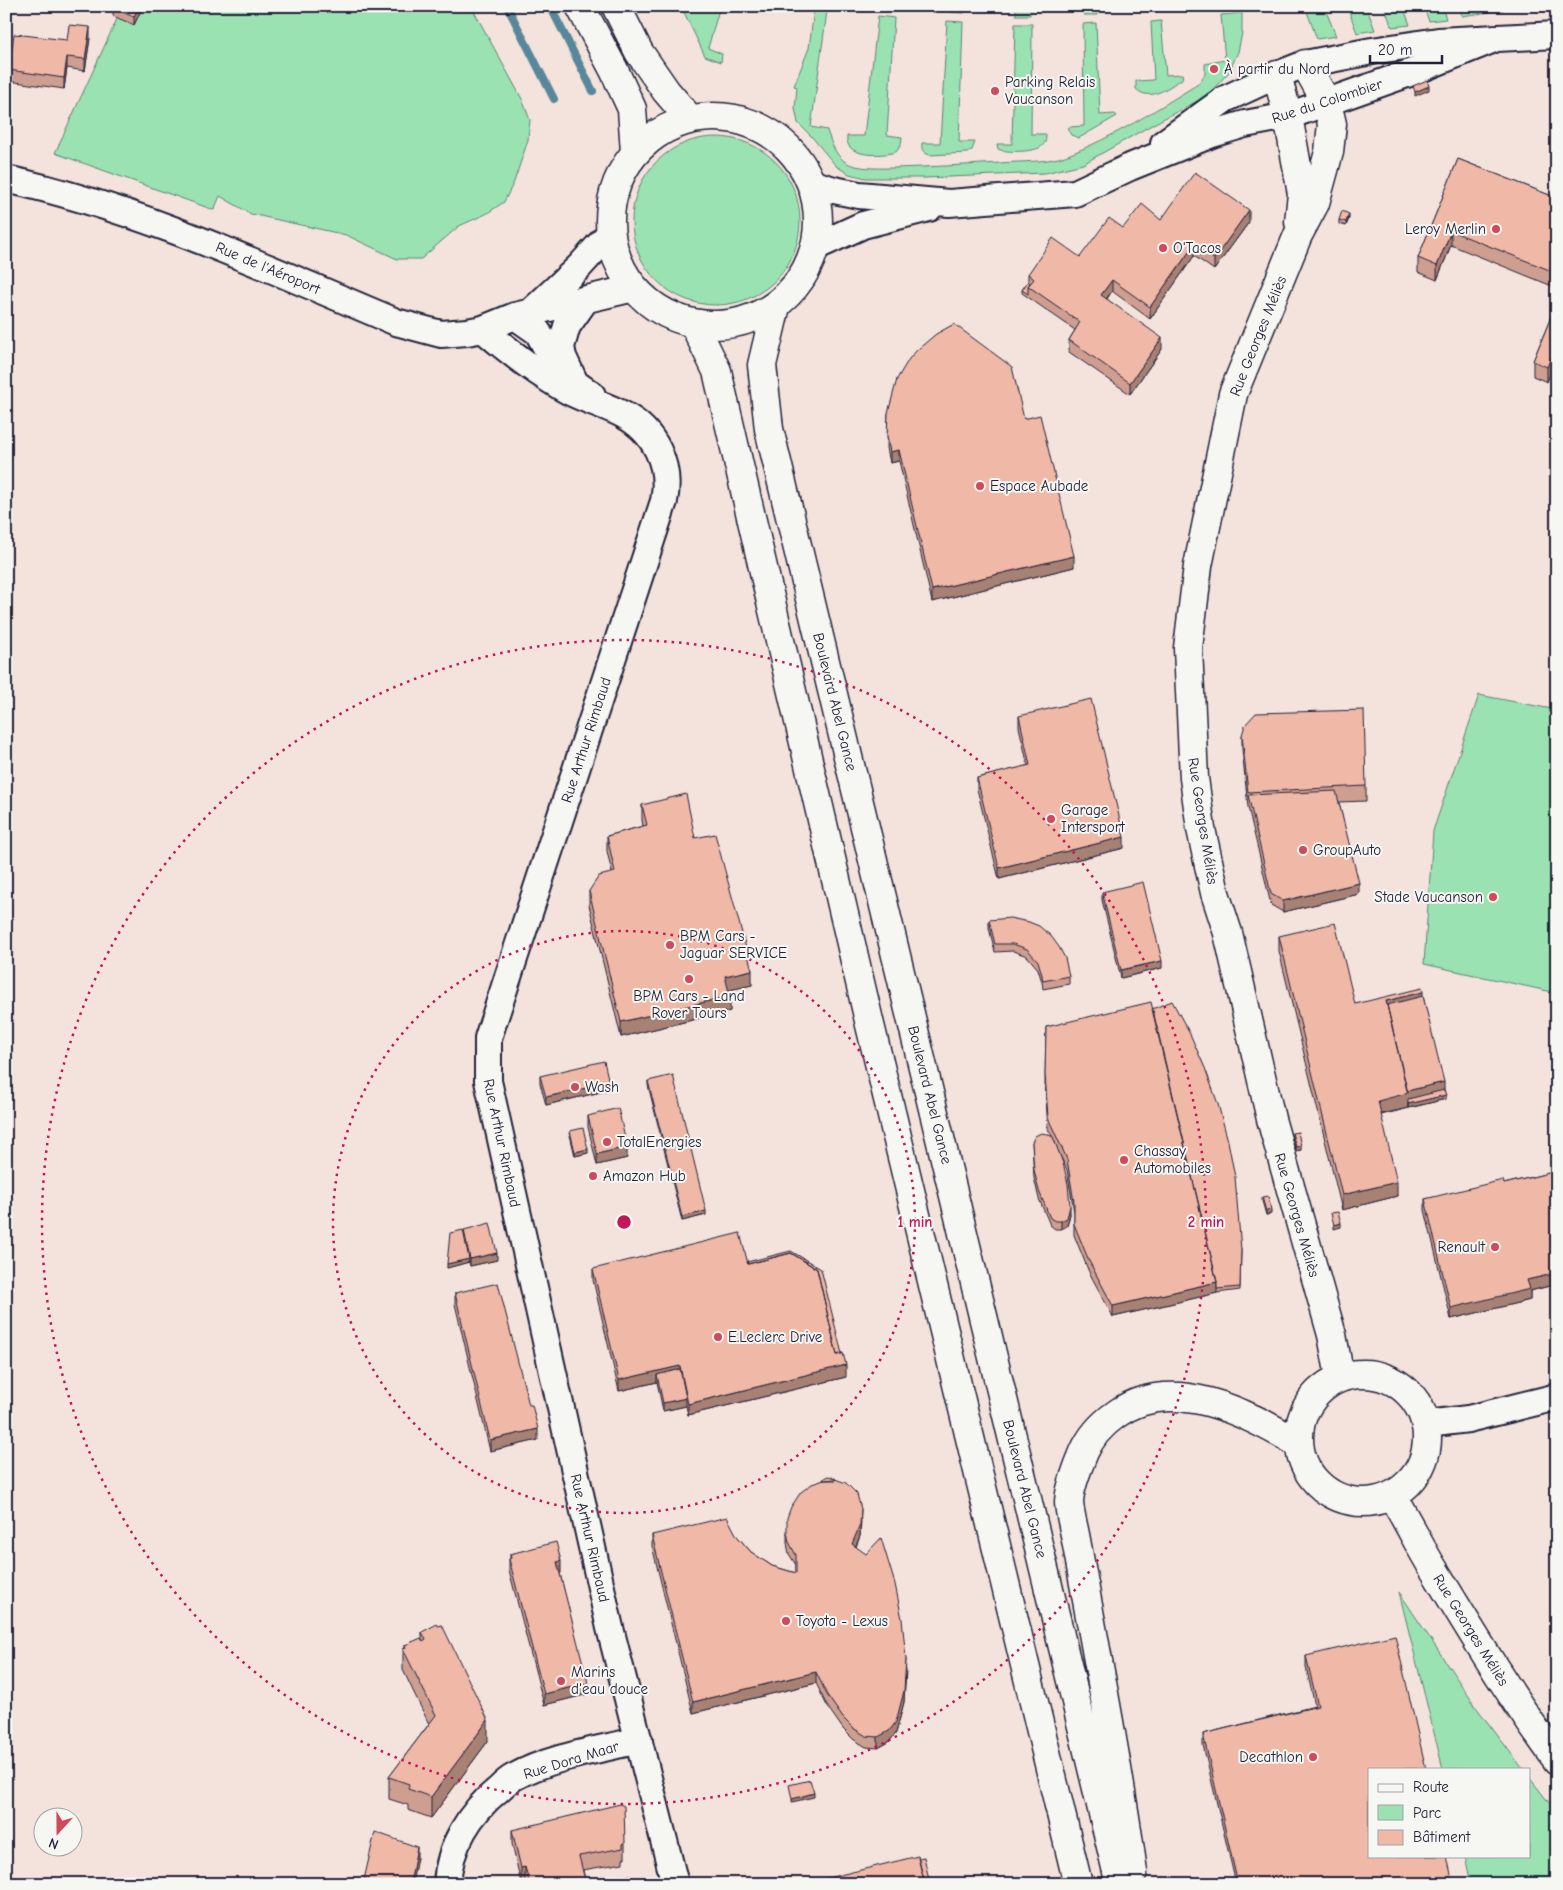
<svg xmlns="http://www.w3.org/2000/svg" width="1563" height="1890" font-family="'Comic Neue',sans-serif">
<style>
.green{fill:#9ae2b1;stroke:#5e8276}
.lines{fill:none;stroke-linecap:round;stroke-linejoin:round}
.stream{stroke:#59879b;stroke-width:8}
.street-casing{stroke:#22223b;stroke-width:30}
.secondary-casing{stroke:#22223b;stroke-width:31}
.primary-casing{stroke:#22223b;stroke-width:31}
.street{stroke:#f6f6f2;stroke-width:26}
.secondary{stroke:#f6f6f2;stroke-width:28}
.primary{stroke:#f6f6f2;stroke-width:28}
.wall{fill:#ce9e90;stroke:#22223b}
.shaded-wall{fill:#a88175;stroke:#22223b}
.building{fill:#f0b8a7;stroke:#22223b}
.ring{fill:none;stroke:#c2185b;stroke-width:2.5;stroke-dasharray:2.5 5}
.poi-dot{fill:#d1495b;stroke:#f6f6f2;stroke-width:2}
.labels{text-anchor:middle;stroke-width:4;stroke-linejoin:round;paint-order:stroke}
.poi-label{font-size:15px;fill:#22223b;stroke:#f6f6f2;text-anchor:start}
.street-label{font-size:15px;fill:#22223b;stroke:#f6f6f2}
.centre{fill:#c2185b;stroke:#f6f6f2;stroke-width:2.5}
.ring-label{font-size:15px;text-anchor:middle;font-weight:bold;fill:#c2185b;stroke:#f6f6f2;stroke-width:4;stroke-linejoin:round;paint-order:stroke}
</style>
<rect width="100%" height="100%" fill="#f4e3dc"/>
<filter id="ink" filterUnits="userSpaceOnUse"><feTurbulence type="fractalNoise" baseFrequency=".02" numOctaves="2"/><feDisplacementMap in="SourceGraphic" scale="10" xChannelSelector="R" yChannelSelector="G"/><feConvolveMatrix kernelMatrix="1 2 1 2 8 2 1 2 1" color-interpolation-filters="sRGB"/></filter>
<g filter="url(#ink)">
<path class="green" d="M123,6H471L522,99L530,120L528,140L514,182L504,202L486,214L459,226L421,259H397L346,235L251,214L220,196L214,210L55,153Z
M681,6H720L708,48L722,54L721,62L705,56Z
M949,6H964V13L949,12Z
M1016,6H1030V15H1016Z
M1084,6H1097V15H1084Z
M1305,6H1324L1336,36L1317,39Z
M1347,6H1366L1375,30L1357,33Z
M1384,6H1403L1410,25L1392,27Z
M1423,6H1442L1446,19L1429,21Z
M1459,6H1495L1504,10L1462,16Z
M814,10L827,11L811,127L827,130C831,143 837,161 852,165C865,169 881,168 894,168C930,167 965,165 1000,163C1022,161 1048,163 1068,155C1114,137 1156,110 1198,84L1205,74V64L1225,60L1221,15L1242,13V33L1238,52L1229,72L1207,96L1157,122L1083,164L1045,173L924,178H866L849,174L836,166L812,137L798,123L795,108L797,87L794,86L809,48Z
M878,16L894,18L887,135L902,137L901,145L896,152C881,156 844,158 847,136H864Z
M947,21L963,22L959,142H975L972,150L967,153L930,155C923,153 921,150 922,143H940Z
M1161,21L1166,75L1183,74L1182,79C1168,87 1151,103 1136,89V81L1154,80L1151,22Z
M1096,23L1100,115L1115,114L1117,116L1079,138L1071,135L1068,130L1069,127L1084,126L1083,24Z
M1015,24H1032L1031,134H1046C1046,139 1046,143 1042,146C1036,152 1006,153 998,149L997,144H1012Z
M632 221a84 84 0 1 1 168 0a84 84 0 1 1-168 0Z
M1479,695L1557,710V993L1424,964L1433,831Z
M1399,1592L1476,1707L1523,1769H1443Z
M1529,1777L1557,1813V1884H1471L1465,1856H1529Z"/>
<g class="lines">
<path class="stream" d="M507,6L554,99
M550,6L593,91"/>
<defs>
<path id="street" d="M1164,143L1225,99L1277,75L1305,64L1372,51L1438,41L1557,35
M6,179C142,209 269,269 396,322L441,334L467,332L483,329L515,316L634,288
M811,183L834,190L859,195L949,203L1075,193L1130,167L1212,134L1245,124L1288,116L1415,71L1494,39
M817,246L863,225L929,208
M586,299L567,326L561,347L563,357L575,383L592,395
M532,311L579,267L610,233
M515,316L538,332L556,366L564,372
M483,329C508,351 534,371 563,388C581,399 603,404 622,414C655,431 671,465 664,501L488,1038V1081L610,1628L675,1884
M1427,1424L1468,1419L1557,1397
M447,1884C449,1846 470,1812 499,1789C503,1785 508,1780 514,1777C550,1757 599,1750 639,1740"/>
<path id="secondary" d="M1305,64L1327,103L1332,124L1329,152L1315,203L1298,235L1233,394L1198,566L1188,648L1194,778L1201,829L1215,893L1228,933L1271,1119L1332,1335L1340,1377
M1277,75L1288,116L1302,194L1299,222
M1299 1438a64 64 0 1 1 128 0a64 64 0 1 1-128 0Z
M1392,1496C1408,1521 1420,1548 1436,1573C1474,1636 1513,1700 1557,1760"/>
<path id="primary" d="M580,6L614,70L632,109L635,152
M616,6L639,52L666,91L690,119
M610 221a104 104 0 1 1 208 0a104 104 0 1 1-208 0Z
M776,306L762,365L769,429L1120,1884
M694,324L717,371L870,1025L1078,1884
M1133,1872C1122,1788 1106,1705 1091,1622C1086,1595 1081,1567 1076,1540C1074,1528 1070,1515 1069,1503C1069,1490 1079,1464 1084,1452C1091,1436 1101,1425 1115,1415C1172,1373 1246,1413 1298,1443"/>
</defs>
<use href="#street" class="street-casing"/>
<use href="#secondary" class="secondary-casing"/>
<use href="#primary" class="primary-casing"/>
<use href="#street" class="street"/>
<use href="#secondary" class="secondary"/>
<use href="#primary" class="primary"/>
</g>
<path class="wall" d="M143,6L134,25L113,16V8Z
M90,38L85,71L67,68L64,89L9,81V70L67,40Z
M1458,159L1557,198V288L1451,245L1437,280L1418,272V258Z
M1349,218L1346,226L1339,224V220Z
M1161,220L1249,222L1214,270L1194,256L1150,319L1112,291L1107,299L1162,349L1130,394L1069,352V340L1075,330L1022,293V290L1028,281V274L1080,257L1123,228Z
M1557,302V358L1547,382L1533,376V361Z
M888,413L1024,419L1074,567L932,602L899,461L890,463L887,448Z
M1019,716L1124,848L999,879L977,789V778L1028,766L1019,727Z
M1242,735L1366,786V801L1339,802L1359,894L1283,912L1271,905L1248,807L1242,749Z
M642,805L695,838L752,985L728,990L730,1011L621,1037L589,905V891L612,873L607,851V836L643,826L642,820Z
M1102,892L1162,968L1121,978L1102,900Z
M989,920L1069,976V984L1043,989L1042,982L1038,969L1027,956L1013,951L995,952L989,928Z
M1279,936L1355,1004L1423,996L1444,1090L1446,1099L1381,1115L1397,1196L1342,1210L1279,951Z
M1152,1009L1241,1250L1240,1290L1217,1293L1113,1317L1089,1272L1074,1235V1212L1067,1170L1058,1151L1070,1214L1067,1226L1061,1229H1055L1050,1225L1039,1199L1034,1178L1032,1142L1052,1136L1048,1129L1045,1085L1046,1027Z
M540,1076L609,1090L546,1105L540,1083Z
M648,1081L706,1215L682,1221L648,1085Z
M588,1116L627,1158L597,1165L588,1127Z
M570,1131L588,1153L575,1156L570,1135Z
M1292,1133L1301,1150L1296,1151L1292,1137Z
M1557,1171V1284L1530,1291V1300L1451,1319L1425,1210V1199L1504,1184Z
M1262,1197L1271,1214L1266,1215L1262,1201Z
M464,1230L497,1260L470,1266L469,1262L447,1268L464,1234Z
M747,1262L846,1377L688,1415L686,1406L663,1411L657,1382L619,1391L593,1280V1269Z
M455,1293L538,1440L490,1451L455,1304Z
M861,1521L860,1536L856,1547L906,1670L904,1702L896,1733L889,1742L878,1748L866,1747L853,1739L843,1729L827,1706L816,1683L693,1713L652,1546V1535L737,1536L751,1552L772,1566L796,1573V1565L789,1554L787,1543V1532Z
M510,1554L561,1573H560L588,1694L544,1705L509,1570V1559H510Z
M422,1632L488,1741L431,1818L408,1810V1805L389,1799V1777L429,1724L403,1670V1649L405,1648V1645L422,1639Z
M1306,1656L1453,1884H1236L1203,1745V1734L1315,1706L1306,1667Z
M512,1830L625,1843V1858H623V1863L583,1870L586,1884H526L525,1882L521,1883L512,1844Z"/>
<path class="shaded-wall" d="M139,6H143L134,25V17Z
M90,27V38L85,71V59Z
M67,57V68L64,89V78Z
M1429,86V90L1415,96V92Z
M1249,210V222L1214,270V259Z
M1349,214V218L1346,226V222Z
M1451,231V245L1437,280V266Z
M1194,245V256L1150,319V307Z
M1112,280V291L1101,306V295Z
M1162,338V349L1130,394V383Z
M1557,344V358L1547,382V367Z
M899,450V461L890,463V452Z
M1074,556V567L932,602V590Z
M1124,837V848L999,879V868Z
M1359,883V894L1283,912V901Z
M1162,961V968L1121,978V970Z
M752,970V985L725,991V976Z
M1423,992V1007L1389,1015L1386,1001Z
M730,996V1011L621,1037V1022Z
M1444,1082V1093L1408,1102V1108L1378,1115V1101L1407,1091Z
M609,1083V1090L546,1105V1097Z
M1446,1095V1099L1408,1108V1104Z
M1301,1146V1150L1296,1151V1147Z
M627,1147V1158L597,1165V1154Z
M588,1149V1153L575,1156V1152Z
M1397,1182V1196L1342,1210V1195Z
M1070,1206V1214L1067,1226L1061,1229V1221Z
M1271,1210V1214L1266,1215V1211Z
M706,1211V1215L682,1221V1217Z
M1341,1223V1227L1334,1229V1225Z
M497,1253V1260L470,1266V1259Z
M469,1259V1262L447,1268V1264Z
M1557,1273V1284L1530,1291V1300L1451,1319V1308L1527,1280Z
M1217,1282V1293L1113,1317V1306Z
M846,1365V1377L688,1415V1404Z
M680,1366V1377L657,1375V1382L619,1391V1380Z
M686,1398V1406L663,1411V1403Z
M538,1429V1440L490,1451V1440Z
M861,1509L860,1536L852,1555V1544Z
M561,1561V1573L557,1574V1562Z
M906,1659L904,1702L896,1733L889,1742L878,1748V1737Z
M816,1672V1683L693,1713V1702Z
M588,1683V1694L544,1705V1694Z
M488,1720V1741L431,1818V1797Z
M814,1793V1797L792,1802V1799Z
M417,1847V1858L412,1884H410Z
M525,1867V1882L521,1883V1868Z"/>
<path class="building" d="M114,6H139L134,17L113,8Z
M69,25L90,27L85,59L67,57L64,78L9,70L14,34L67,40Z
M1427,80L1429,86L1415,92L1413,86Z
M1458,159L1557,198V273L1451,231L1437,266L1418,258Z
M1195,172L1249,210L1214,259L1194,245L1150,307L1112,280L1101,295L1162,338L1130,383L1069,340L1080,322L1028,286L1034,279L1028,274L1053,238L1080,257L1109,218L1123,228L1142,204L1161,220Z
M1342,211L1349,214L1346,222L1339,220Z
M1028,281L1030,283L1028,286V294L1022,290Z
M1557,302V344L1547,367L1533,361Z
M954,324L1012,367L1024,419L1040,415L1074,556L932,590L899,450L890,452L887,436L888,413L897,379L909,359L917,350L936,334Z
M1091,699L1124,837L999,868L977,778L1030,765L1019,716Z
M1364,710L1366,786L1248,792L1242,735L1245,725L1256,713Z
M1336,791L1359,883L1283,901L1271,894L1248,795Z
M686,794L695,838L715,834L752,970L725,976L730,996L621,1022L589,891L599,876L615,872L607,836L647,825L642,805Z
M1143,882L1162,961L1121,970L1102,892Z
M1010,918L1029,922L1039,926L1051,936L1059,947L1065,958L1069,976L1043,981L1042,975L1038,961L1027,949L1013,944H995L989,920Z
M1335,923L1355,1004L1422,988L1423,992L1386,1001L1408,1093L1378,1101L1397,1182L1342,1195L1279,936Z
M1423,996L1444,1082L1407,1091L1387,1005Z
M1172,1001L1190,1034L1205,1068L1218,1104L1228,1141L1235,1177L1241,1250L1240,1287L1217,1289V1282L1152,1009Z
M1151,1002L1217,1282L1113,1306L1089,1261L1074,1224V1202L1067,1159L1048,1118L1045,1074L1046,1027Z
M604,1061L609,1083L546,1097L540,1076Z
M673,1075L706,1211L682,1217L648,1081Z
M1444,1090L1446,1095L1408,1104V1099Z
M618,1108L627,1147L597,1154L588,1116Z
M583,1128L588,1149L575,1152L570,1131Z
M1298,1132L1301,1146L1296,1147L1292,1133Z
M1041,1133L1047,1134L1053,1137L1063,1163L1068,1184L1070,1206L1067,1218L1061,1221H1055L1050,1218L1039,1191L1034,1170L1032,1142L1035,1136Z
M1557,1171V1273L1527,1280L1530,1289L1451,1308L1425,1199L1503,1180L1504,1184Z
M1268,1196L1271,1210L1266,1211L1262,1197Z
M1338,1212L1341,1223L1334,1225L1331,1213Z
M490,1223L497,1253L470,1259L464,1230Z
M463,1230L469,1259L447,1264L450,1233Z
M740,1233L748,1264L791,1253L817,1269L837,1355L843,1353L846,1365L688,1404L680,1366L619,1380L593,1269Z
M791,1251L821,1269L842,1354L837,1355L817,1269L791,1253L748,1264L747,1262Z
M498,1283L529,1405H532L538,1429L490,1440L455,1293Z
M680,1369L686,1398L663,1403L657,1375Z
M828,1476L835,1478L836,1480H823L824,1478Z
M835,1479L846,1483L857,1494L861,1509L860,1525L852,1544L866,1554L881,1538L895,1584L902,1619L906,1659L904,1691L896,1722L889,1731L878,1737L866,1736L853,1728L843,1718L827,1695L816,1672L693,1702L652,1535L727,1517L737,1536L751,1552L772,1566L796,1573V1555L789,1542L787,1532V1518L791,1507L801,1492L812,1484L824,1480Z
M556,1542L561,1561L557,1562L588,1683L544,1694L509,1559L511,1558L510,1554Z
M437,1624L438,1626L442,1625L488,1720L431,1797L408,1789L409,1784L389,1777L436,1715L403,1649L406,1648L405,1645L421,1638L423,1642L426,1640L422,1632Z
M1395,1635L1426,1769H1369V1856H1447L1453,1884H1238L1203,1734L1318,1706L1306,1656Z
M810,1780L814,1793L792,1799L789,1785Z
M620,1804L624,1806L625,1843H623V1848L579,1856L586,1884H530L525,1867L521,1868L512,1830Z
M375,1832L417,1847L410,1884H363Z
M918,1856L925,1884H803Z
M924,1857L930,1884H925L918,1858Z
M630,1875L635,1884H600Z"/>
</g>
<g class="ring">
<circle cx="624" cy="1222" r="291"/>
<circle cx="624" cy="1222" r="582"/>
</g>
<g class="poi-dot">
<circle cx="1214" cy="69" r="5"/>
<circle cx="995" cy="91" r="5"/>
<circle cx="1496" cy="229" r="5"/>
<circle cx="1163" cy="248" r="5"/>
<circle cx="980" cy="486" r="5"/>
<circle cx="1051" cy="819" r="5"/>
<circle cx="1303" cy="850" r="5"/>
<circle cx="1493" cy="897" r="5"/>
<circle cx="670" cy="945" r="5"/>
<circle cx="689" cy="979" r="5"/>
<circle cx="575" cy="1087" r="5"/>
<circle cx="607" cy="1142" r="5"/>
<circle cx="1124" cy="1160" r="5"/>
<circle cx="593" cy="1176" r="5"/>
<circle cx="1495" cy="1247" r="5"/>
<circle cx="718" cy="1337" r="5"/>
<circle cx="786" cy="1621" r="5"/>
<circle cx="561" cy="1681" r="5"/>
<circle cx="1313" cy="1757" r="5"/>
</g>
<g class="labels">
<g class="poi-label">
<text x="1224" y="74">À partir du Nord</text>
<text x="1005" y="87">Parking Relais<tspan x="1005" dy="17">Vaucanson</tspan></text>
<text x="1486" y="234" text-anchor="end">Leroy Merlin</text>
<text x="1173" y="253">O'Tacos</text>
<text x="990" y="491">Espace Aubade</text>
<text x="1061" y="815">Garage<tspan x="1061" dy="17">Intersport</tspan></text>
<text x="1313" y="855">GroupAuto</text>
<text x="1483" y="902" text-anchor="end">Stade Vaucanson</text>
<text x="680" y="941">BPM Cars -<tspan x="680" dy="17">Jaguar SERVICE</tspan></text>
<text x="689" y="1001" text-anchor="middle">BPM Cars - Land<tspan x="689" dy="17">Rover Tours</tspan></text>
<text x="585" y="1092">Wash</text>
<text x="617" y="1147">TotalEnergies</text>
<text x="1134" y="1156">Chassay<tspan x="1134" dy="17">Automobiles</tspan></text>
<text x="603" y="1181">Amazon Hub</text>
<text x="1485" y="1252" text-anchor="end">Renault</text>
<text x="728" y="1342">E.Leclerc Drive</text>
<text x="796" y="1626">Toyota - Lexus</text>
<text x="571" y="1677">Marins<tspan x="571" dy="17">d'eau douce</tspan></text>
<text x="1303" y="1762" text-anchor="end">Decathlon</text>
</g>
<g class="street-label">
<text transform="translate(1327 101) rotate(-18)" y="5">Rue du Colombier</text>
<text transform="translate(268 268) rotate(23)" y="5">Rue de l'Aéroport</text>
<text transform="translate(1258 336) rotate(-68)" y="5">Rue Georges Méliès</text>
<text transform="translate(835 702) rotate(76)" y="5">Boulevard Abel Gance</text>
<text transform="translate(586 740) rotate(-72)" y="5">Rue Arthur Rimbaud</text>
<text transform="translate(1203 821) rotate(81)" y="5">Rue Georges Méliès</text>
<text transform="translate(930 1095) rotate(76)" y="5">Boulevard Abel Gance</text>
<text transform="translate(502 1143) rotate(78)" y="5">Rue Arthur Rimbaud</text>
<text transform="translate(1297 1215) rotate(74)" y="5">Rue Georges Méliès</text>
<text transform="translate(1025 1489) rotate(76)" y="5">Boulevard Abel Gance</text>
<text transform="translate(590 1538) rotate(77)" y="5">Rue Arthur Rimbaud</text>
<text transform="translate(1471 1630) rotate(58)" y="5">Rue Georges Méliès</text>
<text transform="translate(571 1760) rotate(-17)" y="5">Rue Dora Maar</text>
</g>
</g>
<circle cx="624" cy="1222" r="8" class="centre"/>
<g class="ring-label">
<text x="915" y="1227">1 min</text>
<text x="1206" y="1227">2 min</text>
</g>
<rect width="1563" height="1890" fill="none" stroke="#f6f6f2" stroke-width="25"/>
<rect x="12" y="12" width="1538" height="1865" fill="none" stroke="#22223b" stroke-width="2" filter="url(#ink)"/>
<rect x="1368" y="1768" width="162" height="90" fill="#f6f6f2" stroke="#a1a1a9"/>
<rect x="1378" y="1784" width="25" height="8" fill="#f6f6f2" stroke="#a1a1a9"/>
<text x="1413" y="1792" font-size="15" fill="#22223b">Route</text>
<rect x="1378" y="1805" width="25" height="15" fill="#9ae2b1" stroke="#a1a1a9"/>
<text x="1413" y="1818" font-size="15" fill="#22223b">Parc</text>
<rect x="1378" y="1830" width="25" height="15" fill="#f0b8a7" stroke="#a1a1a9"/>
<text x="1413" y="1842" font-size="15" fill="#22223b">Bâtiment</text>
<g transform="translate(58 1832) rotate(201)"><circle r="24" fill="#f6f6f2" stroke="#a1a1a9"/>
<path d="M0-4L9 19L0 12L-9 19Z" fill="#d1495b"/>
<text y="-8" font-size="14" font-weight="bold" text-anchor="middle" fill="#22223b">N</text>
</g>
<path d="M1370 55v8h72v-8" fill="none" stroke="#22223b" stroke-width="2.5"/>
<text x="1378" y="55" font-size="15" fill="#22223b" stroke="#f6f6f2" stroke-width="4" paint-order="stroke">20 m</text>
</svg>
